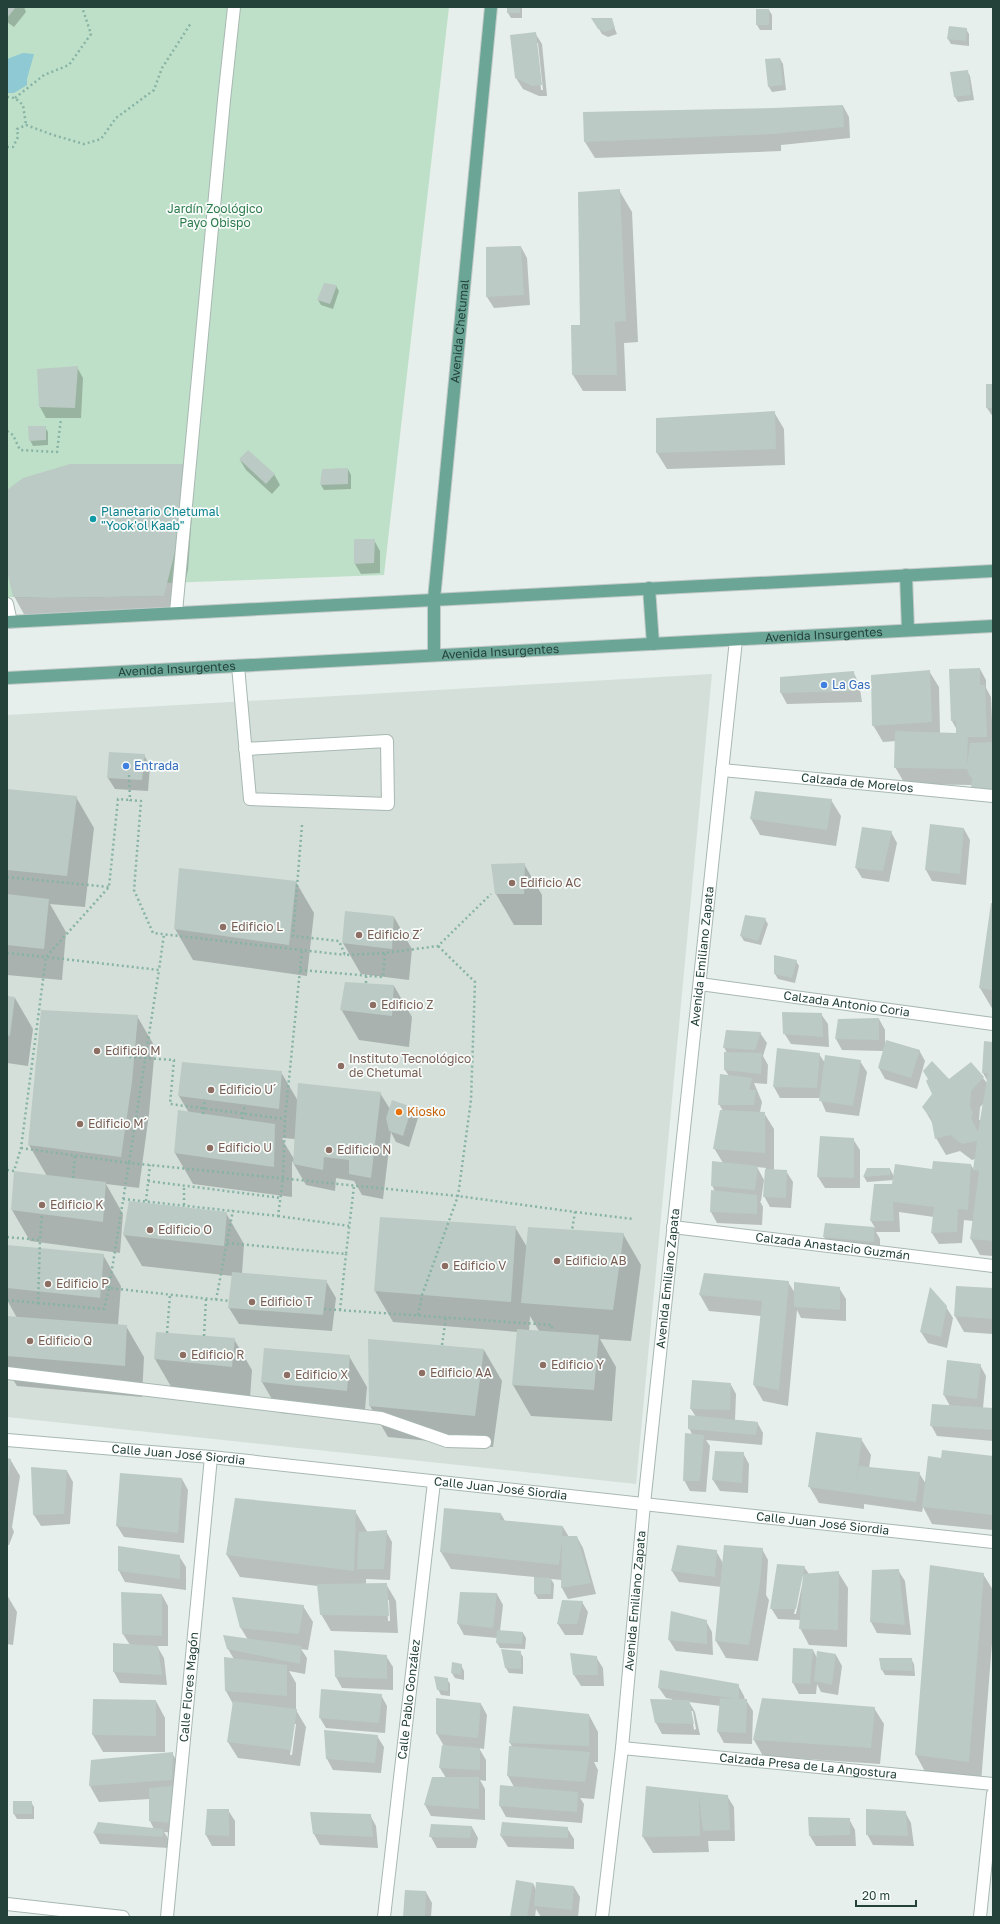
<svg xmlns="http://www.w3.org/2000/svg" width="1000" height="1924" font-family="'Golos Text',sans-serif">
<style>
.built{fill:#d4dfda}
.green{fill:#bfe0c8}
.water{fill:#8ec9d4}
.shadow{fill:#0003;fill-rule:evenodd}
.building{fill:#bbcac4}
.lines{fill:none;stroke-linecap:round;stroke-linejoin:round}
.minor-casing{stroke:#a8b8b2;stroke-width:14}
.major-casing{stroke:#c2cac8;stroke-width:14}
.path{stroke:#86b3a5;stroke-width:2.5;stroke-dasharray:2 3;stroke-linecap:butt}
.minor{stroke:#fff;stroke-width:12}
.major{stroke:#6aa596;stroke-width:12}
.culture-dot{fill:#0f9aa8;stroke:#f7fbf9;stroke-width:1.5}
.shop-dot{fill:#3f7fe0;stroke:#f7fbf9;stroke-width:1.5}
.education-dot{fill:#8d6e63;stroke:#f7fbf9;stroke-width:1.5}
.food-dot{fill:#e8710a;stroke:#f7fbf9;stroke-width:1.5}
.labels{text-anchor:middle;stroke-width:3.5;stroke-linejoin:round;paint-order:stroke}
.park-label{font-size:12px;fill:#2d7a4b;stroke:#f7fbf9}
.street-label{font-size:12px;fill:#24423a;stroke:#f7fbf9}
.culture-label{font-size:12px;fill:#0d838f;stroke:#f7fbf9;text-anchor:start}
.shop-label{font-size:12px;fill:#366cbe;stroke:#f7fbf9;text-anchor:start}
.education-label{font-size:12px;fill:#785e54;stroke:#f7fbf9;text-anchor:start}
.food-label{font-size:12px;fill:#c56008;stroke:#f7fbf9;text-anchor:start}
</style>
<rect width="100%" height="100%" fill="#e6efeb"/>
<path class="built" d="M712,674L636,1484L7,1417V715Z"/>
<path class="green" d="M7,7H449L384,575L165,583L164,596L50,598L7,597Z"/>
<path class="water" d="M23,53L34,54L27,79V85L14,93H7V59Z"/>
<path class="shadow" d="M7,7H24L26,12L14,27L7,22Z
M508,7H522V18H511L508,13Z
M769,10L772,15V30H760L757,25Z
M593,19H611L617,34L608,37L602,34Z
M949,27L966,29L969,34V46L951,44L948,39Z
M535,33L542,44L547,96H539L523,89L516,78ZM536,43H538L543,90H541Z
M780,59L783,64L786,90L772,92L769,87Z
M967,71L970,76L974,100L958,102L955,97L951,73Z
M843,106L849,117L850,138L781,145V151L595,158L585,142L774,109Z
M619,190L632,212L638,342L624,343L626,391H583L573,375L582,325Z
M521,247L527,258L530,305L494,308L487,297Z
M336,286L339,291L333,309L321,305L318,300Z
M77,367L83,378L81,418H46L40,407Z
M993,385V417L987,408Z
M774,412L784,429L785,465L667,469L657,453Z
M45,427L48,432V445L33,446L30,440Z
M240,460L274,474L280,485L272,494L246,470Z
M182,465L194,486L188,570L176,618H26L14,596L7,566V491Z
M348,469L351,475V489L324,490L321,485Z
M374,540L380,551V573L361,574L355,564Z
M980,669L986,680V688L991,697L993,743L972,785L905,784L895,767L896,741L883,742L873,725L929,671L939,687L940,733L957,734V730L952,721Z
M853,672L859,683L862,702L787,704L781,693V678Z
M110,753L144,755L150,766L148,791L115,789L108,778Z
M7,790L76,797L94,828L85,907L50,904L66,932L62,980L7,975Z
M831,800L841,816L836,846L760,835L751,819Z
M931,825L964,829L970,840L966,885L932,881L926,870Z
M891,832L897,843L889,882L862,878L856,868Z
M524,864L542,895V925H514L496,894L492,865Z
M296,882L314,913L307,976L193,960L175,929Z
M993,904V1010L980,988Z
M346,912L394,917L412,949L409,980L361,974L343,943Z
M765,919L768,924L761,945L744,941L741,936Z
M796,961L799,966L795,983L778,979L775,974Z
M394,986L412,1017L409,1047L359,1040L341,1009Z
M7,997L15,998L33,1029L28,1066L7,1063Z
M821,1014L828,1024L829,1047L791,1044L784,1033Z
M137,1016L155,1047L149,1114L139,1188L106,1184L123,1214L120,1253L30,1241L12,1210L47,1176L29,1145Z
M879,1019L885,1030V1045L919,1050L925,1061L917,1089L885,1079L879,1068L884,1051L842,1050L836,1039L839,1020Z
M760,1033L767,1043L763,1056L768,1065L767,1084L754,1083L762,1102L760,1112L764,1113L774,1129V1170L786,1171L793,1182L791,1208L770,1207L764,1196L766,1168L757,1167L764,1180L761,1201H760L763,1207L762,1225L717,1223L711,1212L715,1192L712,1185L723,1163L714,1148L723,1111L719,1104L729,1076L725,1070L727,1053L724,1047Z
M993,1043V1256L980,1255L971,1239L973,1221L964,1220L962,1243L939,1244L932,1233L934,1217L899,1212L900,1232H876L880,1239V1252L831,1248L824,1237L826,1224L875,1228L871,1221L875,1185H893L894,1180L867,1182L864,1177L867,1169H890L894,1177L971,1165L974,1170L975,1159L972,1160L960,1151L946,1155L936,1138L933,1124L923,1107L949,1080L983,1078L987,1083V1080L983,1073ZM983,1104L981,1120H979L980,1107Z
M819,1054L825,1063L860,1061L867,1072L859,1116L826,1112L820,1098H780L774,1087Z
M281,1072L298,1101L380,1093L390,1109L411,1107L418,1118L409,1147L396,1142L391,1132L383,1199L362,1195L354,1181L336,1178L335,1191L306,1185L292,1161V1197L193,1184L175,1153L189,1113L179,1096ZM282,1138L295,1139L294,1159L285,1144Z
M821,1137L853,1139L860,1150V1188H825L818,1177Z
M226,1213L244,1244L242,1274L326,1281L336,1298L332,1331L239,1324L229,1308L233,1276L142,1266L124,1235Z
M515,1227L527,1247L623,1234L641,1265L631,1341L600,1339L616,1367L612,1421L531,1416L513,1385L518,1332L393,1322L375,1291ZM530,1316L539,1331H529Z
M7,1246L103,1255L121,1286L118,1325L126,1326L144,1357L142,1397L17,1386L7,1370V1317L17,1318L7,1300Z
M788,1282L795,1293L839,1288L846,1299V1321L801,1318L797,1310L788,1406L763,1401L754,1385L761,1316L709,1311L700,1295Z
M931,1289L946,1307L953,1318L947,1348L928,1343L921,1332Z
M993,1289V1334L964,1332L955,1316Z
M234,1339L252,1370L250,1398L173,1390L155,1359Z
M484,1350L502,1381L493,1447L388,1437L370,1406Z
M349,1356L367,1387L364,1421L280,1413L262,1382Z
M980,1365L986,1376L983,1408L993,1409V1441L937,1436L931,1425L950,1406L944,1395Z
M730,1383L736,1394L735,1420L757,1422L763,1433L762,1445L706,1440L710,1446L706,1492L690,1491L684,1480L692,1434L689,1428L696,1417L691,1409Z
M861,1439L871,1455L869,1468L919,1473L926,1484L942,1459L993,1457V1530L932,1524L923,1507L922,1512L864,1504V1509L819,1503L809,1486Z
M743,1453L749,1464L748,1493L720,1491L713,1480Z
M7,1459H10L20,1476L12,1527L14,1532L9,1545H7Z
M32,1468L67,1471L73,1482L70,1524L41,1526L34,1515Z
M182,1479L188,1490L184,1543L124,1537L117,1526Z
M355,1511L368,1533L386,1531L392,1542L390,1580L366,1579V1585L386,1584L396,1601L398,1633L331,1631L321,1614L318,1586L240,1577L227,1555ZM387,1600H389L390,1621H388Z
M501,1514L505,1521L563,1527L569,1537H577L583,1548L596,1594L568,1599L562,1588V1580L551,1579L554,1584L553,1599H538L535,1594V1577L451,1569L441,1552Z
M762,1549L768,1560L766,1595L769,1600L758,1661L726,1658L716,1641L722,1587L679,1582L672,1571L716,1551L724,1565Z
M179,1556L186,1567V1590L125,1582L119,1571Z
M804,1567L809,1574L838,1572L848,1588L847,1647L809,1645L800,1628V1620L778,1619L771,1608ZM802,1576H804L796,1614H794Z
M898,1570L905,1581L911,1635L877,1633L871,1622L873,1571Z
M983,1574L993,1590V1630L981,1783L928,1777L916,1755Z
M461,1593L497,1594L503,1605L500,1631L523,1633L526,1638L525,1649L500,1648L497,1643V1638L464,1635L458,1624Z
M7,1595L17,1612L13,1645L7,1644Z
M162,1595L168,1606V1646H157L164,1658L167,1685L120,1683L114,1672L130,1645L123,1634Z
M582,1602L588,1612L583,1635H565L558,1624Z
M303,1606L313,1622L308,1650L301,1649L307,1658L305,1674L289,1671L296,1683V1710L306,1727L300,1766L238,1758L228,1742L233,1704L226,1691L234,1659L228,1649L248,1640L241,1628ZM294,1724H296L292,1755H290Z
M706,1621L712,1632L713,1655L676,1651L669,1640Z
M794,1649L813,1650L817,1658L836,1655L842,1666L838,1695L821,1692L817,1684L816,1694H799L793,1683Z
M520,1652L523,1657V1674L509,1673L506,1668Z
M386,1656L393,1667V1690L342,1688L336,1677Z
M596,1657L603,1668L604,1686H581L574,1675Z
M881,1659H911L914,1664L915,1676L885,1675L882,1670Z
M461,1665L464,1671V1680L455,1678L452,1673Z
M447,1679L450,1684V1696L441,1695L438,1689Z
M738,1685L744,1696L745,1700H746L753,1711L752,1744L724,1743L718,1732L721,1706L689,1702L695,1712L700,1735L662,1734L656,1723L651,1700L672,1701V1699L666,1698L659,1688ZM691,1711H693L696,1729L694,1730Z
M381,1695L387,1706L385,1733L326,1728L320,1718Z
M94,1700L156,1701L165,1718V1752H103L93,1735Z
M481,1704L487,1715L484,1749L479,1748L486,1760V1781L480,1780L485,1789V1820L431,1816L425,1805L446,1778L440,1768L444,1746L437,1734Z
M874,1708L884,1724L880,1764L763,1756L754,1740Z
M589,1715L598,1732V1762H594L598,1770L594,1799L580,1798L584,1804L582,1823L506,1817L500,1806L514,1787L508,1776L510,1748H513L510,1743Z
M377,1736L384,1747L381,1773L333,1770L327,1759Z
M172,1753L182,1770L177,1833L164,1832L169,1840V1848L100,1844L94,1833L98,1823L154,1829L150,1821V1799L99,1802L90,1786Z
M647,1787L727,1796L734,1807L735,1841H708L709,1852L653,1853L643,1837Z
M31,1802L34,1807V1819H17L14,1814Z
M228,1810L235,1821V1846H212L206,1835Z
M905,1812L911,1823L914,1846L873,1845L867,1834Z
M370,1815L376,1826L378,1848L320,1845L314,1834Z
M849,1819L855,1830L856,1846H816L810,1836Z
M472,1827L478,1838L476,1848H437L431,1837Z
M567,1828L574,1839V1849L508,1847L501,1836Z
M533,1883L536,1890L574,1887L580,1897L578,1917H541L536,1909L535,1917H511Z
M426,1892L432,1903L431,1917H404Z"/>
<path class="building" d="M7,7H16L7,18Z
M507,7H520V13H507Z
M756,9H769V25H756Z
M591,18H612L615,28L605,32L598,29Z
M949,26L967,28L966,41L947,39Z
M536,32L542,85L532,86L515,78L510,35Z
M780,58L783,85L768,87L765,59Z
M968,70L971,95L954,97L950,72Z
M843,105L844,127L773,134L584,142L583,112L773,108Z
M620,189L626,321L615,322L617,375H572L571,325H580L578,192Z
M521,246L524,295L486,297V247Z
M324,283L337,285L330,304L317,300Z
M78,366L75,408L39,407L37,369Z
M986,384H993V408H986Z
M775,411L776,449L656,453V418Z
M28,426H46V440L29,441Z
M248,450L275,474L266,484L239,459Z
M70,464H183L176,547L164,596L50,598L13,597L7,571V490L23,478Z
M348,468V484L320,485L322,469Z
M354,539H375L374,563L354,564Z
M980,668V685H985L987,737H968L967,765L970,743L993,742V790L971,789L972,777H970L967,769L894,768L895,731L956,733V721H951L949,669Z
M930,670L932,722L872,726L871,675Z
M854,671L856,691L780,693V677Z
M109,752L145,754L142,780L107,778Z
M7,789L77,796L67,876L7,870Z
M755,791L832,799L827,830L750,819Z
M930,824L964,828L960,874L925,870Z
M862,827L892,831L883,871L855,868Z
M525,863L524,894H495L491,864Z
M179,868L296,881L289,945L174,929Z
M7,894L49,899L44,949L7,945Z
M991,903H993V990L979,988Z
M345,911L394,916L392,949L342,943Z
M745,915L766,918L758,941L740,936Z
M774,955L797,960L792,978L774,974Z
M345,982L394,985L392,1016L340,1010Z
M7,996L15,997L10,1036L7,1035Z
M41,1010L138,1015L132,1082L121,1157L28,1145Z
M782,1012L822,1013L823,1037L783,1034Z
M879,1018V1040L835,1039L838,1019Z
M726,1030L761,1032L755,1050L723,1048Z
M886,1040L920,1050L911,1078L878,1068Z
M984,1041L993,1042V1241L970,1239L979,1171L973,1170L977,1141L962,1144L950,1135L935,1139L931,1118L922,1107L932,1094L926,1081L928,1079L923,1071L932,1061L949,1079L971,1062L984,1077L971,1091L970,1106L973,1113L971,1118L978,1132L988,1073H982Z
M777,1048L820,1053L817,1088L773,1087Z
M724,1052L762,1053L761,1074L724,1070Z
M825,1055L861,1060L853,1106L819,1101Z
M182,1062L282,1071L279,1109L178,1096Z
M720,1074L752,1078L749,1090H756L754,1105H718Z
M298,1083L381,1092L371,1178L349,1174V1160L324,1157L323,1170L293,1164Z
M392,1100L412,1107L403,1136L389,1131L386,1118Z
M178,1110L275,1124L274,1167L174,1153Z
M720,1110L765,1112V1153L713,1149Z
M820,1136L854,1138V1178L817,1177Z
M712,1161L758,1166L755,1190L711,1186Z
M933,1161L971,1164L968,1210L958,1209L957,1232L931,1233L934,1207L893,1202L894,1221H870L874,1184H892L895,1164L932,1169Z
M867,1168H890V1175L863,1177Z
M765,1169L787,1170L786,1198L763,1197Z
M14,1171L106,1182L103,1222L11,1210Z
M711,1190L757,1195V1214L710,1212Z
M129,1201L227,1212L224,1246L123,1235Z
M380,1217L516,1226L511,1302L374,1291Z
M825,1223L874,1227V1242L823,1237Z
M528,1227L624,1233L613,1310L521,1303Z
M7,1245L104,1254L100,1298L7,1288Z
M232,1272L327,1280L323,1315L228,1308Z
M704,1273L789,1281L779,1390L753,1385L762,1301L699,1295Z
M794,1282L840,1287V1310L794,1307Z
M956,1286L993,1288V1319L954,1316Z
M930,1287L947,1306L941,1337L920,1332Z
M7,1316L127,1325L125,1366L7,1356Z
M517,1329L599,1335L594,1390L512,1385Z
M156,1332L235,1338L232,1367L154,1359Z
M368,1339L484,1349L475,1416L369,1406Z
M264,1348L350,1355L347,1391L261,1382Z
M947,1360L981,1364L977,1399L943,1395Z
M692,1380L731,1383L730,1410L690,1409Z
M932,1404L993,1408V1430L930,1426Z
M688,1415L758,1422L756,1435L688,1429Z
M816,1432L862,1438L856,1484L859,1466L920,1472L916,1502L808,1487Z
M685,1433L704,1435L700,1481H683Z
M942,1450L993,1456V1515L922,1507L928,1456L941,1458Z
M715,1451L744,1452L742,1483L712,1480Z
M7,1458L11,1459L8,1478H7Z
M31,1467L67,1470L64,1514L33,1515Z
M120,1473L182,1478L178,1533L116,1526Z
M235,1498L356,1510L354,1571L226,1555Z
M444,1508L501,1513L500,1520L563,1526L562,1536H577L591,1583L561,1588L562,1541L559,1565L440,1552Z
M387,1530L384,1569H357L359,1532Z
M677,1545L717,1550L715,1577L671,1571Z
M724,1545L763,1548L760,1583L749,1645L715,1641Z
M118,1546L180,1555V1579L118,1571Z
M777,1564L805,1566L803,1574L839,1571L838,1630L799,1629L803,1574L796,1609H770Z
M930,1565L984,1573L969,1762L915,1755Z
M899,1569L905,1625L870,1622L872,1570Z
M534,1577L551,1578V1594H534Z
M387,1583L389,1616L320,1615L317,1584Z
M121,1592L162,1594V1636L122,1634Z
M460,1592L497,1593L493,1628L457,1624Z
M232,1597L304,1605L299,1634L240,1628Z
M562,1600L583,1601L577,1624H557Z
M671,1611L707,1620V1644L668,1640Z
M497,1630L523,1632L522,1644L496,1643Z
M223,1635L301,1646L300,1664L227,1649Z
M113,1643L158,1646L162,1675L113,1672Z
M793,1648L813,1649L810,1684L792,1683Z
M501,1649L521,1651V1669L505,1668Z
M334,1650L387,1655V1679L335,1677Z
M817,1651L836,1654L832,1685L814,1681Z
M570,1653L597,1656L598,1675H573Z
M224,1657L287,1665V1696L225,1691Z
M879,1658H912L913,1671L881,1670Z
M452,1662L462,1664L461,1675L451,1673Z
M660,1670L739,1684V1699H747L746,1733L717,1732L720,1698L737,1699L658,1688Z
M434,1676L448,1678V1691L437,1690Z
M321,1689L382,1694L379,1723L319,1718Z
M436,1698L481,1703L478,1738L436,1734Z
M762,1698L875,1707L871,1748L753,1740Z
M93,1699L156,1700V1736L92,1735Z
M650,1699L689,1700L694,1724L655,1723Z
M233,1701L297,1709L291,1750L227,1742Z
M513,1706L589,1714V1746L509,1743Z
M324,1730L378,1735L375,1763L326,1759Z
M442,1745L480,1748V1770L439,1768Z
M509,1746L590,1752L585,1782L507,1776Z
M173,1752L172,1780L89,1786L91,1760Z
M432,1777H479V1809L424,1805Z
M500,1785L578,1792L577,1812L499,1806Z
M173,1786L171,1823L149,1821V1788Z
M646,1786L728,1795L730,1830L703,1831L699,1796L700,1836L642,1837Z
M13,1801H32V1814H13Z
M207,1809H229V1836L205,1835Z
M866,1809L906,1811L908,1836L866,1835Z
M310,1812L371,1814L373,1837L313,1834Z
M808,1817L850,1818V1835L809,1836Z
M98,1822L163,1829V1837L93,1833Z
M502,1822L568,1827V1838L500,1836Z
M431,1824L472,1826L470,1838L429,1837Z
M516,1880L533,1883L527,1917H510Z
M536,1882L574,1886L572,1910L534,1906Z
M405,1890L426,1891L425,1917H403Z"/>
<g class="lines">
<defs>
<g id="minor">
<path d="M7,604L11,622"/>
<path d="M176,612L224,100L234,7"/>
<path d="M238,666L250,799L388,804L387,741L245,749"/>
<path id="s1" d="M722,770L993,796"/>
<path id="s2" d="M700,984L993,1024"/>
<path id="s3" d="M673,1227L993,1266"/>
<path d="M7,1373L381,1418L447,1441L485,1442"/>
<path id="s4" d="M7,1440L211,1457L993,1542"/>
<path id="s5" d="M622,1748L993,1784"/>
<path d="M7,1904L123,1917"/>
<path id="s6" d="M167,1917L211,1457"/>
<path id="s7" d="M384,1917L434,1482"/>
<path id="s8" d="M602,1917L622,1748L644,1504L736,640"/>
<path d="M980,1917L993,1794"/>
</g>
<g id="major">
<path d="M906,575L908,630"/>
<path d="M649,588L653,644"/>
<path d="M7,622L993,571"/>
<path id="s9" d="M434,655V599L491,7"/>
<path id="s10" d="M7,678L993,626"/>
</g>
</defs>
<use href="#minor" class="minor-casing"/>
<use href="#major" class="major-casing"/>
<path class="path" d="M7,97L15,98L23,105L26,125
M15,98L44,75L69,65L91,34L82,7
M7,147H13L18,137L17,129L26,125L53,135L84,144L101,139L116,118L154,90L162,68L191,23
M7,431L13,435L20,450L57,452L61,418
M129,775L130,800L141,801L134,890L153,933L345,955
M302,825L293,936L339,941L345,955L385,953L438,946L491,894
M7,877L109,887
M7,953L46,957L109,887L118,799L130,800
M300,970L383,977L385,953
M366,983V976
M129,1057L174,1060L170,1104L285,1119
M203,1114L205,1099
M242,1119L245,1104
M21,1148L129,1163L159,970
M7,1170L14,1171L21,1148L46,957L159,970L164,934
M73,1178L75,1155
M148,1181L281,1198
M123,1199L278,1216L283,1179L285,1119L302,950
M146,1201L150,1165
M184,1205V1186
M575,1212L633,1219
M278,1216L349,1226
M7,1237L40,1240L42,1214
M227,1243L346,1254L354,1186
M109,1288L129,1163L458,1196L575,1212L572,1230
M7,1300L38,1303L40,1240
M216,1300L233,1210
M38,1303L104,1309L109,1288L229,1301
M324,1309L552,1325V1331
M340,1310L346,1254
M418,1315L422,1295L458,1196L471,1100L475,982L438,946
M167,1333L170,1295
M204,1336L206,1299
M442,1345L446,1317"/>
<use href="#minor" class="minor"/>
<use href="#major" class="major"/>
</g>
<circle class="culture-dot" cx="93" cy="519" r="4"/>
<g class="shop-dot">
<circle cx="824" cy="685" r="4"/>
<circle cx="126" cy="766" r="4"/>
</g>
<g class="education-dot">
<circle cx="512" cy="883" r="4"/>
<circle cx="223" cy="927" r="4"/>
<circle cx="359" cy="935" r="4"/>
<circle cx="373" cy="1005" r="4"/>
<circle cx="97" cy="1051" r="4"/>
<circle cx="341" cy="1066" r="4"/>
<circle cx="211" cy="1090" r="4"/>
<circle cx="80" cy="1124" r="4"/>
<circle cx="210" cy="1148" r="4"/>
<circle cx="329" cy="1150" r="4"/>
<circle cx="42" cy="1205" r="4"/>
<circle cx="150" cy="1230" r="4"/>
<circle cx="557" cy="1261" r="4"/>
<circle cx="445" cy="1266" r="4"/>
<circle cx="48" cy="1284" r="4"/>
<circle cx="252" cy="1302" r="4"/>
<circle cx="30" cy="1341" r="4"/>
<circle cx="183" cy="1355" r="4"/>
<circle cx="543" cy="1365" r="4"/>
<circle cx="422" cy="1373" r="4"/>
<circle cx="287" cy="1375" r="4"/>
</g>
<circle class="food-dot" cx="399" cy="1112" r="4"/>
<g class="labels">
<g class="park-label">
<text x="215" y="213">Jardín Zoológico<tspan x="215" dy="14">Payo Obispo</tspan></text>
</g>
<g class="street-label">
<text dy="4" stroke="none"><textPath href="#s9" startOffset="325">Avenida Chetumal</textPath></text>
<text dy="4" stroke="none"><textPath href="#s10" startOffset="818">Avenida Insurgentes</textPath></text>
<text dy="4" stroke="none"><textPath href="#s10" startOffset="494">Avenida Insurgentes</textPath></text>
<text dy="4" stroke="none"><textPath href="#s10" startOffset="170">Avenida Insurgentes</textPath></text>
<text dy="4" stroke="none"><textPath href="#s1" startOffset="136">Calzada de Morelos</textPath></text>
<text dy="4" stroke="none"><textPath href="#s8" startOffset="966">Avenida Emiliano Zapata</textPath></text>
<text dy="4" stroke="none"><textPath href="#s2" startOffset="148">Calzada Antonio Coria</textPath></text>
<text dy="4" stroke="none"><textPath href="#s3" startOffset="161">Calzada Anastacio Guzmán</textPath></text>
<text dy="4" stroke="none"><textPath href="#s8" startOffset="642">Avenida Emiliano Zapata</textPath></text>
<text dy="4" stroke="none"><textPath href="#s4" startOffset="172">Calle Juan José Siordia</textPath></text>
<text dy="4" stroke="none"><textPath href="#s4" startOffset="496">Calle Juan José Siordia</textPath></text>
<text dy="4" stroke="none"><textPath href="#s4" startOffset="820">Calle Juan José Siordia</textPath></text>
<text dy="4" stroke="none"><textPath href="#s8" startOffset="318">Avenida Emiliano Zapata</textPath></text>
<text dy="4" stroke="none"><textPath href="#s6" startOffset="231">Calle Flores Magón</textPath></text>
<text dy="4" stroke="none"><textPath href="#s7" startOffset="219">Calle Pablo González</textPath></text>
<text dy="4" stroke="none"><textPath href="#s5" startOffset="187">Calzada Presa de La Angostura</textPath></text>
</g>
<g class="culture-label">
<text x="101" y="516">Planetario Chetumal<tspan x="101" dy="14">"Yook'ol Kaab"</tspan></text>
</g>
<g class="shop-label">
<text x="832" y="689">La Gas</text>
<text x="134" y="770">Entrada</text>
</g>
<g class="education-label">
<text x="520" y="887">Edificio AC</text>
<text x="231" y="931">Edificio L</text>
<text x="367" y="939">Edificio Z´</text>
<text x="381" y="1009">Edificio Z</text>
<text x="105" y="1055">Edificio M</text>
<text x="349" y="1063">Instituto Tecnológico<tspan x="349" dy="14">de Chetumal</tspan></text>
<text x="219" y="1094">Edificio U´</text>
<text x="88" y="1128">Edificio M´</text>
<text x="218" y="1152">Edificio U</text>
<text x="337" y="1154">Edificio N</text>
<text x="50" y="1209">Edificio K</text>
<text x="158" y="1234">Edificio O</text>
<text x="565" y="1265">Edificio AB</text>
<text x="453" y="1270">Edificio V</text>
<text x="56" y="1288">Edificio P</text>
<text x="260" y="1306">Edificio T</text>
<text x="38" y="1345">Edificio Q</text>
<text x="191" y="1359">Edificio R</text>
<text x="551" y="1369">Edificio Y</text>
<text x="430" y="1377">Edificio AA</text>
<text x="295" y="1379">Edificio X</text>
</g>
<g class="food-label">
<text x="407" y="1116">Kiosko</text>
</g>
</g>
<rect width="1000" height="1924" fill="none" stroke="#24423a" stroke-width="16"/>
<path d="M856 1900v6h60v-6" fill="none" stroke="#24423a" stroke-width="2"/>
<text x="862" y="1900" font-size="12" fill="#24423a" stroke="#f7fbf9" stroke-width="3" paint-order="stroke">20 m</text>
</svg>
